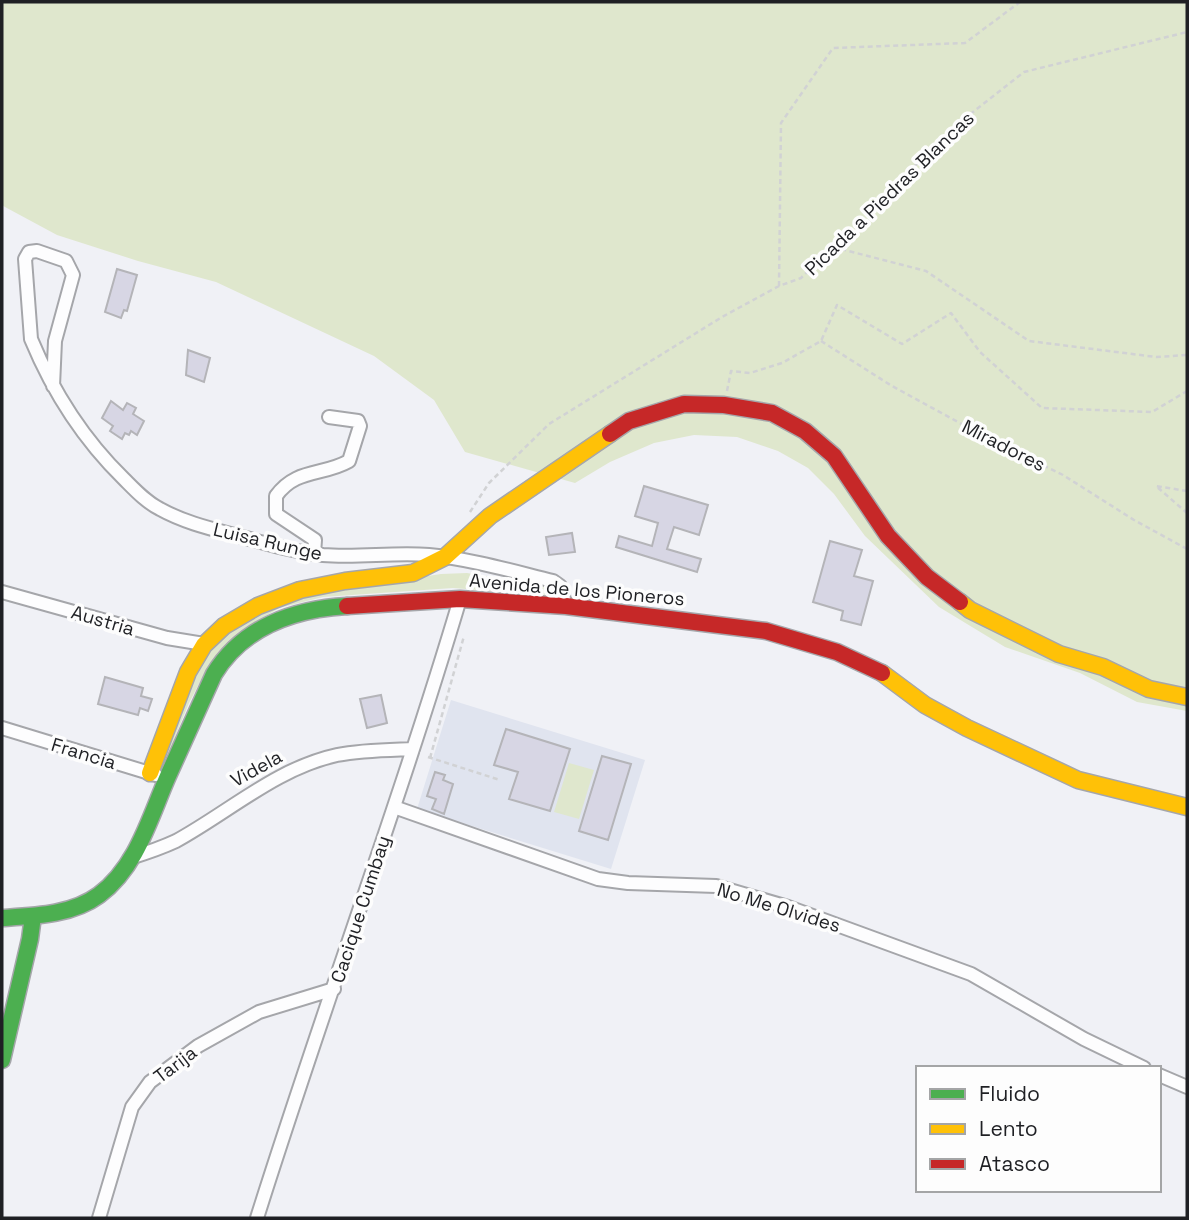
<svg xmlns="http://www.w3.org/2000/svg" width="1189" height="1220" font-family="'Space Grotesk',sans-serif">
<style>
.built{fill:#e0e4ef}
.green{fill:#dfe7cd}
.building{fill:#d7d6e4;stroke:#b4b4b8;stroke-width:2}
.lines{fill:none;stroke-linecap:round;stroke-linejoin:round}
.street-casing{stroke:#a5a6aa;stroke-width:16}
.fast-casing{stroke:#a5a6aa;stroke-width:19}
.slow-casing{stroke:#a5a6aa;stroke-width:19}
.jam-casing{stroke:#a5a6aa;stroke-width:19}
.path{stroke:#d1d2d4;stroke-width:2.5;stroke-dasharray:5 3.5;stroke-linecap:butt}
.street{stroke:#fdfdfe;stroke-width:12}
.fast{stroke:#4caf50;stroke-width:16}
.slow{stroke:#ffc107;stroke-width:16}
.jam{stroke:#c62828;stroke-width:16}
.labels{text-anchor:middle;stroke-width:7;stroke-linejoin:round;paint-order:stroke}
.street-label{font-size:19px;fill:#1f2024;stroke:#fdfdfd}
</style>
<rect width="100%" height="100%" fill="#f0f1f6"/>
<path class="built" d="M451,700L645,760L611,869L417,809Z"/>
<path class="green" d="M2,2H1187V711L1137,702L1080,673L1005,647L939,607L865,536L834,494L808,468L778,451L737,437L694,435L654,443L610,462L575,483L465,452L434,400L374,356L216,282L138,261L57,235L5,207L2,205Z
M467,573L553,588L549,595L453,588L323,597L279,608L244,629L208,667L189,703L162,768L157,765L201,662L227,634L249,618L289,597L441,574Z
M569,763L594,770L579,819L554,812Z"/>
<path class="building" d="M117,269L137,275L127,311L124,310L121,318L105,312Z
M188,350L210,358L204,382L186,375Z
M111,401L123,410L127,403L136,408L133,414L144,421L137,435L131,431L129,435L125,433L122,439L110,431L113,426L102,418Z
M644,486L708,505L699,535L674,527L667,549L701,559L697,572L616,547L619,536L652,546L658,523L635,516Z
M572,533L575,552L549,555L546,537Z
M830,541L862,550L854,576L873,581L861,625L841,620L843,611L813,602Z
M105,677L143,688L141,696L152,699L148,711L140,708L138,715L98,704Z
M381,695L387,723L367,728L360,699Z
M506,729L570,749L550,811L509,799L518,772L494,765Z
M602,756L631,764L608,840L579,831Z
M435,772L445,775L443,780L453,784L444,814L432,809L436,799L427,796Z"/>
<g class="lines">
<defs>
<path id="street" d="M53,386L55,341L73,275L66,261L37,251L29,252L25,259L31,339C53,392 83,439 124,479C135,490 146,502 160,509C187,524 217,530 246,538C271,545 296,552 323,555C358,558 394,552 429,555C471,559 512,571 553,581L560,586L566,606
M314,554L315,540L276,514V496C296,468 323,476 349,461L360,426L358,421L329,417
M2,592L167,638L204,644
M2,728L156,775
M394,807L598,879L628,883L716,886L788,907L971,974L1084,1039L1144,1068
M130,858C146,853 161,848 176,841C229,812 277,768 337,755C362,750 387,750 413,749
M1159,1075L1187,1087
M99,1218L132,1107L150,1082L198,1046L259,1012L334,989
M257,1218C322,1011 398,807 460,599"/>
<path id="fast" d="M2,918C35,916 72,915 99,895C137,867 150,817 168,776C183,742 199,708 214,674C243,627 294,609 347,606
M2,1060L30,939L33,916"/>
<path id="slow" d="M960,602L970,610L1059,654L1103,667L1149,689L1187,697
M882,673L925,705L967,728L1078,780L1187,807
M150,773L188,672L204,645L224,626L258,606L300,590L345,581L413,573L445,557L490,516L610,434"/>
<path id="jam" d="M610,434L629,421L684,404L724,405L772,413L805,431L834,456L888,536L927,577L960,602
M347,606L460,599L566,606L766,631L837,652L882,673"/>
</defs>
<use href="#street" class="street-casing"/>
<use href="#fast" class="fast-casing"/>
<use href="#slow" class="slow-casing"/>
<use href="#jam" class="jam-casing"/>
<path class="path" d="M833,247L926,271L1029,341L1156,357L1187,355
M779,286L781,123L833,48L965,43L1020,2
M821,341L892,386L980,434L1063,475L1134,520L1187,549
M727,391L731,371L750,373L782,363L821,341L837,305L902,344L951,313L980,352L1042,408L1152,412L1187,391
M1187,491L1156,486L1187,513
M470,512L489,483L549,424L722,317L779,286L801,278L955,126L1024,72L1187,32
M428,757L500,780
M430,758L464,636"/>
<use href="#street" class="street"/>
<use href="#fast" class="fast"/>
<use href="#slow" class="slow"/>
<use href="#jam" class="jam"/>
</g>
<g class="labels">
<g class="street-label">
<text transform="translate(889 193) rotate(-44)" y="7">Picada a Piedras Blancas</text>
<text transform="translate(1004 445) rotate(27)" y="7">Miradores</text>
<text transform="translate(268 541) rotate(13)" y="7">Luisa Runge</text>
<text transform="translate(577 589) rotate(5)" y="7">Avenida de los Pioneros</text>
<text transform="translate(103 620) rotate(16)" y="7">Austria</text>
<text transform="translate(84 753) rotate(17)" y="7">Francia</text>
<text transform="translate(256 768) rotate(-29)" y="7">Videla</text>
<text transform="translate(779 907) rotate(17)" y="7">No Me Olvides</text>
<text transform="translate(360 909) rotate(-72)" y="7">Cacique Cumbay</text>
<text transform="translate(175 1064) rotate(-37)" y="7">Tarija</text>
</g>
</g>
<rect width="1189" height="1220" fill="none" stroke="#1f2024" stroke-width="7"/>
<rect x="916" y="1066" width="245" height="126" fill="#fdfdfd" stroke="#a4a5a6" stroke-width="2"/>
<rect x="930" y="1089" width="35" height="10" fill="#4caf50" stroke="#a4a5a6" stroke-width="2"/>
<text x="979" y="1101" font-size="21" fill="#1f2024">Fluido</text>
<rect x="930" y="1124" width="35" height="10" fill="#ffc107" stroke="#a4a5a6" stroke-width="2"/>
<text x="979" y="1136" font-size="21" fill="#1f2024">Lento</text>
<rect x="930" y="1159" width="35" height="10" fill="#c62828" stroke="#a4a5a6" stroke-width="2"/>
<text x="979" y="1171" font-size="21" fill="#1f2024">Atasco</text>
</svg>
